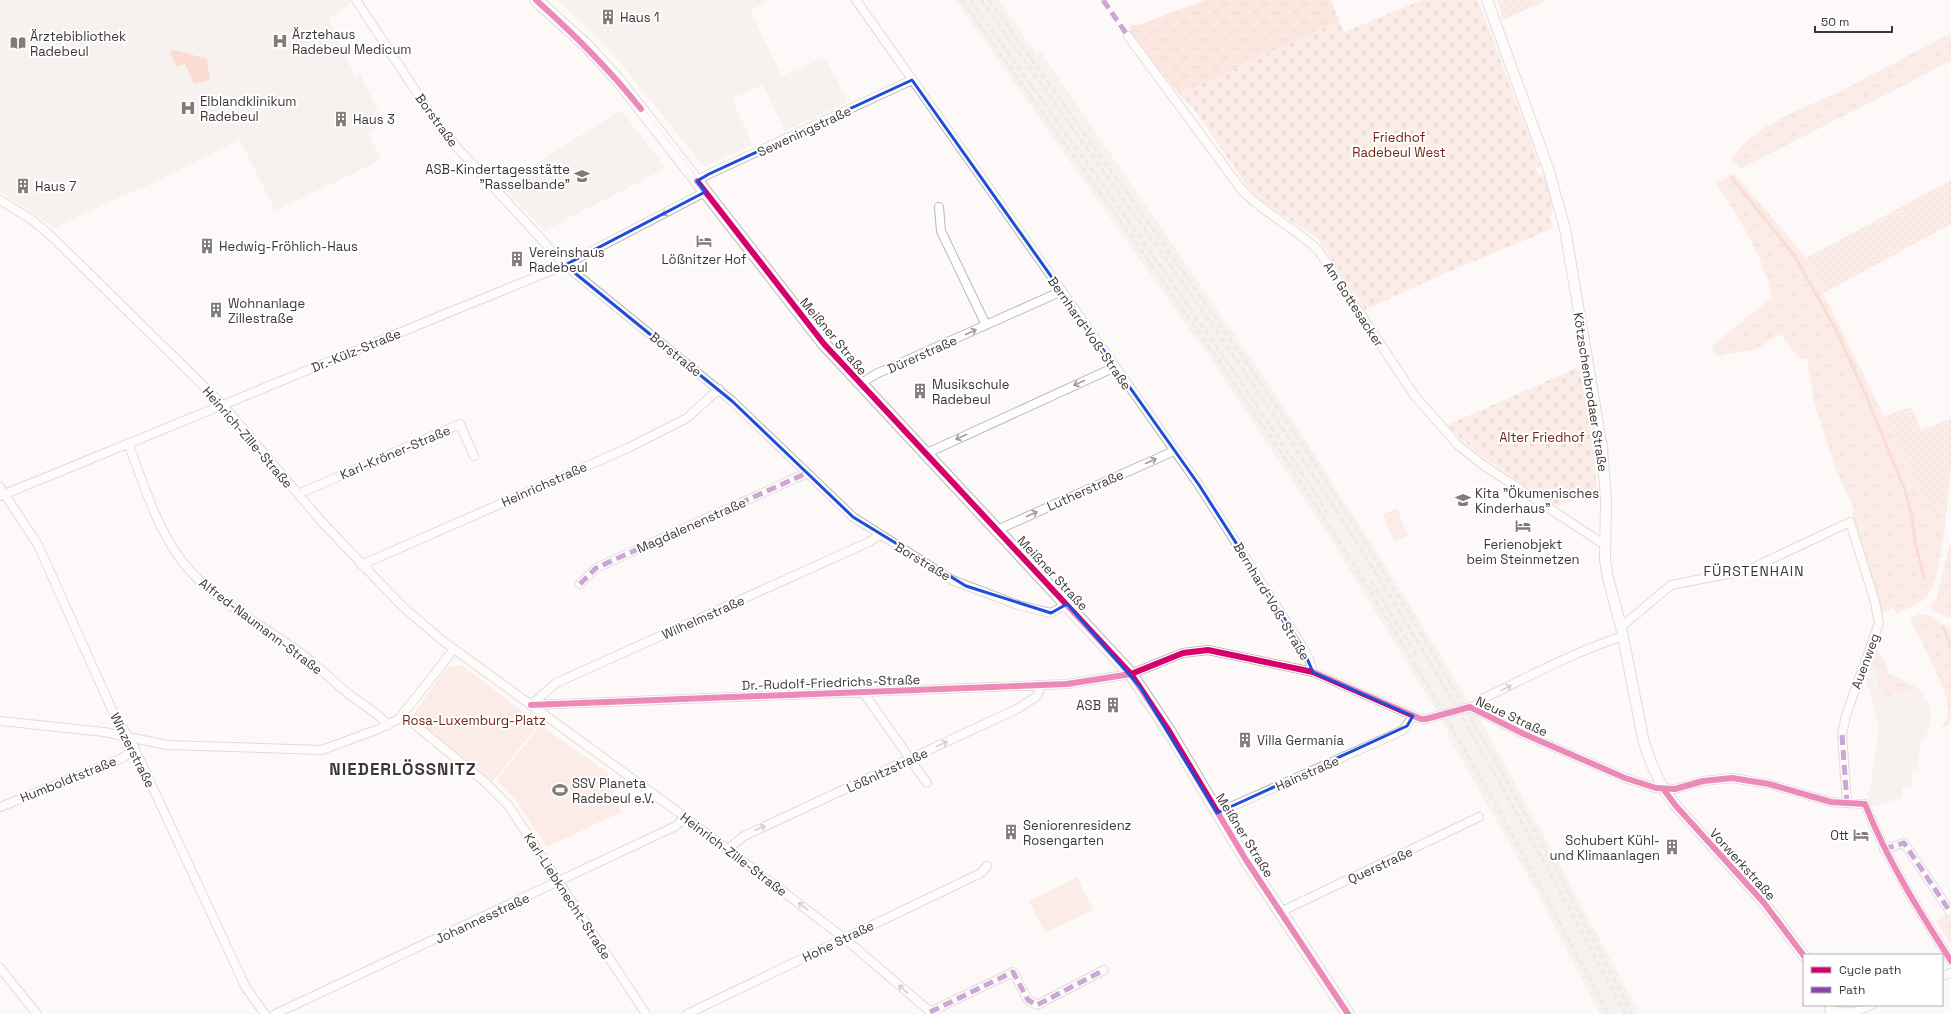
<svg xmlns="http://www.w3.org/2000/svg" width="1951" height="1014" font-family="'Space Grotesk',sans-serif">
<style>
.built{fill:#f0e7e4}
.grass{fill:url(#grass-tufts)}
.forest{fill:url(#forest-crowns)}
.cemetery{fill:url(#cemetery-stones)}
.park{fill:#fbdcd3}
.garden{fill:url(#garden-dots)}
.water{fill:#f6b9a6}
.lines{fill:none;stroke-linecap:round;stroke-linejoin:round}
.stream{stroke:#f6b9a6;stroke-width:3}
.minor-casing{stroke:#bcb8b7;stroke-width:10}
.tertiary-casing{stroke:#bcb8b7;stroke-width:12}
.secondary-casing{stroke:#bcb8b7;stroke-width:14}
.minor{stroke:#fffefe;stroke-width:8}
.tertiary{stroke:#fffefe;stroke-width:10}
.secondary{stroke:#fffefe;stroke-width:12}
.tram{stroke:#dad9d9;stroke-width:1}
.rail{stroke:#dad9d9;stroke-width:3;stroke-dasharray:6 3;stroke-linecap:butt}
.quiet{stroke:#8e44ad;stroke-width:5;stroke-dasharray:10 5;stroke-linecap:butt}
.cycleway-casing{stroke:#fff;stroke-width:8}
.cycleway{stroke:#d6006c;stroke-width:6}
.oneway{stroke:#9e9b9a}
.marked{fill:none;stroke:#1d4ed8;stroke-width:3;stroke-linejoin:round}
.labels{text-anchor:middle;stroke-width:4;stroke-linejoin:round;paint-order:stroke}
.poi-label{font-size:13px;fill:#3c3836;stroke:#fff;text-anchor:start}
.street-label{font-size:13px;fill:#3c3836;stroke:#fff}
.park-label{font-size:13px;fill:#732710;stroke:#fff}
.neighbourhood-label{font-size:14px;letter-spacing:1px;fill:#3c3836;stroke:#fff}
.district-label{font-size:17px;font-weight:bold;letter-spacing:1px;fill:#3c3836;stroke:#fff}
</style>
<defs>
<pattern id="grass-tufts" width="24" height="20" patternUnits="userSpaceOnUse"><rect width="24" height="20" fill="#fbdcd3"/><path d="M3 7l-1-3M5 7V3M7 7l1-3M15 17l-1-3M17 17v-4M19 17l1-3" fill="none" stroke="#d8beb6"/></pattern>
<pattern id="forest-crowns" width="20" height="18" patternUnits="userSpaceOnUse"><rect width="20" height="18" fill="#f8cfc4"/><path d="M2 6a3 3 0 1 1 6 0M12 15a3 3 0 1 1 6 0" fill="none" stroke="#d6b2a9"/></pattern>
<pattern id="cemetery-stones" width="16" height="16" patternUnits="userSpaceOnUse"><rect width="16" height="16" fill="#fbdcd3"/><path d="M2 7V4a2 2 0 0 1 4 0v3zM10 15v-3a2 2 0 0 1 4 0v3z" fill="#d8beb6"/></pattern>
<pattern id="garden-dots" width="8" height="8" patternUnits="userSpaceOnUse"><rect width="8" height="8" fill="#fbdcd3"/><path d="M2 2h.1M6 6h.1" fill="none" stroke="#d8beb6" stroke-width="1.8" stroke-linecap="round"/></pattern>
</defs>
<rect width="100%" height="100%" fill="#fdf9f8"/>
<path class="built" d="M0,0H349L351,3L328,19L355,76L360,74L382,119L369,134L381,160L275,211L240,140L151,184L111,201L55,228L0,192Z
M558,0H770L750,10L782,76L825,57L848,102L785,131L763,85L732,99L753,145L704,167L609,49Z
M955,0H999L1036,53L1040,51L1291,417L1404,595L1483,725L1557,859L1640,1014H1600L1529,878L1447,734L1448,730L1326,532L1207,354Z
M621,110L666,168L544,231L501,185Z
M1870,664L1874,665L1882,698L1919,689L1929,704L1931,714L1930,727L1925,737L1921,739L1917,769L1912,770L1913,787L1902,788V798L1871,807L1867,792L1870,790L1879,729L1865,675Z"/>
<path class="grass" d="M1951,33V61L1740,169L1731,158L1749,139L1765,127L1789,114L1843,90Z
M1735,174L1806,258L1932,514L1947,508C1945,527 1939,585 1926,598C1919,605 1905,609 1896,614L1893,608L1883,614L1853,521V507L1836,470L1814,403L1807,359H1800L1780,334L1755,350L1716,356L1712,346L1772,297C1761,250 1741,223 1716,183Z
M1949,545L1951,546V619L1933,610L1931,606L1937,598Z
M1919,614L1931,616L1951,629V723L1941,729C1944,723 1948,717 1948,711C1950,693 1919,638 1910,619Z
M1876,647L1886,665L1889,675L1892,674L1919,689L1882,698L1874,665L1870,664Z
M1946,914L1951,921V944L1936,922Z"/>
<path class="forest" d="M1205,0H1331L1339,21L1179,94L1130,33V25H1139Z"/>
<path class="cemetery" d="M1422,0H1478L1540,166L1536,169C1538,174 1542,174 1545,178C1550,186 1554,207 1552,215L1549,217L1554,228L1443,274L1365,310L1318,239L1253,195L1194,109L1179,94L1339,21L1344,32Z
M1579,367L1592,433L1597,491L1557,506C1518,481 1479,458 1447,425Z"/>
<path class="park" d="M1397,508L1408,536L1394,542L1383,514Z
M462,665L539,724L493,782L411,718L446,668Z
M540,725L607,772L621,812L547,847L516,801L497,780Z
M1077,877L1093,910L1045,933L1029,901Z"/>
<path class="garden" d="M1497,0H1548L1503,20Z
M1951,180V224L1824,293L1806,258Z
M1911,407L1921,430L1951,419V465L1947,508L1932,514L1884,416Z"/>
<path class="water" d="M175,50L207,59L210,80L194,84L185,64L177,67L170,52Z"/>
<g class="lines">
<path class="stream" d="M1731,177L1794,255L1834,326L1864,391L1905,490L1912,517L1915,542L1924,578
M1943,627L1951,646"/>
<defs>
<path id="minor" d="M356,0L442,131L565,265L732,401L853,517L952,580L1018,605L1051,613L1067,604
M856,0L1199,485L1300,643L1309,659L1313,672
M1128,36L1241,189C1263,213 1294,227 1318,250L1415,396L1458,445L1483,465L1605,545
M697,181L709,174L912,80
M0,200L32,220L51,236L223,405L321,521L403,607L443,641L685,817L844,938L933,1014
M939,207L941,231L986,325
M860,384L876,374L1062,291
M128,443C145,487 159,538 192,573C223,606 266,627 302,654C318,666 333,682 350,695C363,705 377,712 388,725
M925,454L1115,367
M0,487L38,545L113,712L132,743L246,988L265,1014
M298,494L460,424L474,456
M0,496L565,265L705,192
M997,530L1174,451
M361,565L628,448L687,418L719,389
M580,584L596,568L807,473
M1621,627L1671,585L1748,570L1850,522L1875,602L1879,623L1846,715L1842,735L1847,803
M863,692L927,783
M531,705L1067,684L1131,674L1183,653L1208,650L1313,672L1421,719H1426L1470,707L1524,734L1625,778L1656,788L1675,789L1703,781L1732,778L1769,784L1831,802L1865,804C1887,860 1919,911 1951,961
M531,705L556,683L869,542L880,535
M1473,708L1482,699C1528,677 1574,652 1623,636
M403,715L486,783L508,805L646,1014
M0,721L104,732L167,745L322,750L376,730L399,719L454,649
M0,807L120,759L135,750
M1217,813L1397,733L1404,729L1413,716
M728,849L744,836L1019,708L1037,696L1041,686
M1884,849L1904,843L1951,913
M1280,912L1479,817
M0,968L37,1014
M1942,976L1951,973
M1831,1011L1855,1012L1872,1005
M930,1012L1013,972L1028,1000L1037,1005L1104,970
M275,1014L676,826L685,817
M687,1014L981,873L987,866"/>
<path id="tertiary" d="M1487,0L1548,168L1565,229L1602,448L1606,500L1605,560L1608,578L1621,627L1644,743L1652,765L1664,790L1676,806L1764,903L1804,956
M1830,1005L1831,1014"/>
<path id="secondary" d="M536,0L586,45L619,81L824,344L1131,674L1169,731L1246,860L1348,1014"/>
</defs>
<use href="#minor" class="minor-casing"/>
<use href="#tertiary" class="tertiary-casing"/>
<use href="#secondary" class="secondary-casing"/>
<use href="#minor" class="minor"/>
<use href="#tertiary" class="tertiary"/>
<use href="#secondary" class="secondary"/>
<path class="tram" d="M540,0L587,43L622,81L826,342L1120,658C1172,719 1208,792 1249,860C1281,913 1317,963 1352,1014
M687,174L743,245
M929,462L1037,577
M1127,674L1149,705L1173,744
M1335,999L1344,1014"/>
<path class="rail" d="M962,0C1087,176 1216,349 1332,531C1433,687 1522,849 1608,1014
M970,0C1091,169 1214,337 1327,512
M981,0C1105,174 1232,346 1346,526C1447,684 1538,848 1625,1014
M989,0C1088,139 1189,278 1285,419C1413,610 1527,810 1632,1014
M1371,581L1417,656"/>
<path class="quiet" d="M1103,0L1128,36
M580,584L596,568L807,473
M1842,735L1847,803
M1884,849L1904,843L1951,913
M930,1012L1013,972L1028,1000L1037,1005L1104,970"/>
<defs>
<path id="cycleway" d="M536,0C574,34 609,69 641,109
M697,181L824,344L1131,674L1169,731L1246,860L1348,1014
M531,705L1067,684L1131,674L1183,653L1208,650L1313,672L1421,719H1426L1470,707L1524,734L1625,778L1656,788L1675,789L1703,781L1732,778L1769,784L1831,802L1865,804C1887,860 1919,911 1951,961
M1664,790L1676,806L1764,903L1804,956"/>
</defs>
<use href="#cycleway" class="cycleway-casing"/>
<use href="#cycleway" class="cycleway"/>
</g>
<defs><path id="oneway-shaft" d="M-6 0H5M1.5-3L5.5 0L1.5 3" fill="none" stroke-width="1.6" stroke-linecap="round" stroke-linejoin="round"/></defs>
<g class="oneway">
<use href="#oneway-shaft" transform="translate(667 212) rotate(153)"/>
<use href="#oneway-shaft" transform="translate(971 332) rotate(-24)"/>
<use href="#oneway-shaft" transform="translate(1079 383) rotate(155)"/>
<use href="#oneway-shaft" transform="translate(961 437) rotate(155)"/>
<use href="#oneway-shaft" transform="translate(1151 461) rotate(-24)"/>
<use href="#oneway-shaft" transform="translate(1032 514) rotate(-24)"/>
<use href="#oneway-shaft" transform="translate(1506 688) rotate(-26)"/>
<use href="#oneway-shaft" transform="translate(942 744) rotate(-25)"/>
<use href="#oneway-shaft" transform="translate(760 828) rotate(-25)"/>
<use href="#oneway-shaft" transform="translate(803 906) rotate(-143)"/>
<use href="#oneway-shaft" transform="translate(903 989) rotate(-139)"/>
</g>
<path d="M0 0H1951V1014H0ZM912,80L1199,485L1300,643L1313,672L1413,716L1407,726L1217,813L1140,687L1067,604L1051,613L966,586L853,517L732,401L565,265L705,192L697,181L709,174Z" fill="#fdf9f8" fill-opacity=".55" fill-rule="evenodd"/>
<path class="marked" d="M912,80L1199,485L1300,643L1313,672L1413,716L1407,726L1217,813L1140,687L1067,604L1051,613L966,586L853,517L732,401L565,265L705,192L697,181L709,174Z"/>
<defs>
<symbol id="building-bare" viewBox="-9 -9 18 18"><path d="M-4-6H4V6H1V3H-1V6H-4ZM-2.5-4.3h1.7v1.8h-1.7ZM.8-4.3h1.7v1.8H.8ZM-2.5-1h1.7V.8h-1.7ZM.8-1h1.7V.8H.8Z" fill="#807c7a" stroke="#fff" stroke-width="2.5" paint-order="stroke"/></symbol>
<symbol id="hospital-bare" viewBox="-9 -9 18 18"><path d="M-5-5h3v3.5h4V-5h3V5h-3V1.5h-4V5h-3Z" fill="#807c7a" stroke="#fff" stroke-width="2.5" paint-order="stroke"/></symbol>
<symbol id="library-bare" viewBox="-9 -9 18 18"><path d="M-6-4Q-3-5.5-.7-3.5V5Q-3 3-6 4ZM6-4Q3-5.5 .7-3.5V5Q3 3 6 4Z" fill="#807c7a" stroke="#fff" stroke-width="2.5" paint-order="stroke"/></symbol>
<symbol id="school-bare" viewBox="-9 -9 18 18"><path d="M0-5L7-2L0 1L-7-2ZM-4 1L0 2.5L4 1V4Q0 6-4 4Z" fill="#807c7a" stroke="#fff" stroke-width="2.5" paint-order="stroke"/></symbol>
<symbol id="hotel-bare" viewBox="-9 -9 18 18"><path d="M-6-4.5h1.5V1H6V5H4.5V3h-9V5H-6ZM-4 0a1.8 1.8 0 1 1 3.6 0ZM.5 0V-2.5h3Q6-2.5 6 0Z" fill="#807c7a" stroke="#fff" stroke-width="2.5" paint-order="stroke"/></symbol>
<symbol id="stadium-bare" viewBox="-9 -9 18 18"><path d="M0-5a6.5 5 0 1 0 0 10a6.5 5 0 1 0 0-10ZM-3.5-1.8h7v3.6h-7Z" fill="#807c7a" stroke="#fff" stroke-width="2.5" paint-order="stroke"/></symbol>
</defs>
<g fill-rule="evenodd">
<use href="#building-bare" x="597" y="6" width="22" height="22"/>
<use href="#hospital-bare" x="269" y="30" width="22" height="22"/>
<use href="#library-bare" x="7" y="32" width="22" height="22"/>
<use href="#hospital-bare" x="177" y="97" width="22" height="22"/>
<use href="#building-bare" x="330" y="108" width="22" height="22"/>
<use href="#school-bare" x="571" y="165" width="22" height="22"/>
<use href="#building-bare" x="12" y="175" width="22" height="22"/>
<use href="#hotel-bare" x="693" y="230" width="22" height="22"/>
<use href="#building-bare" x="196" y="235" width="22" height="22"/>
<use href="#building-bare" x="506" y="248" width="22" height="22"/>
<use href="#building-bare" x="205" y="299" width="22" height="22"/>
<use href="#building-bare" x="909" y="380" width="22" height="22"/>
<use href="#school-bare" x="1452" y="489" width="22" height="22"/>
<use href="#hotel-bare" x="1512" y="515" width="22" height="22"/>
<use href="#building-bare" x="1102" y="694" width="22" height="22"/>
<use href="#building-bare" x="1234" y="729" width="22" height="22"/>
<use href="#stadium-bare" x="549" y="779" width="22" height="22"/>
<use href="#building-bare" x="1000" y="821" width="22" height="22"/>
<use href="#hotel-bare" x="1850" y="824" width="22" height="22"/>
<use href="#building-bare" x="1661" y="836" width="22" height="22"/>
</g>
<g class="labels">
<g class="poi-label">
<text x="620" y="22">Haus 1</text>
<text x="292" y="39">Ärztehaus<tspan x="292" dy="15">Radebeul Medicum</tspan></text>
<text x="30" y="41">Ärztebibliothek<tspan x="30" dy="15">Radebeul</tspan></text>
<text x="200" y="106">Elblandklinikum<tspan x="200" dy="15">Radebeul</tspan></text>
<text x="353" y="124">Haus 3</text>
<text x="570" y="174" text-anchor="end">ASB-Kindertagesstätte<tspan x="570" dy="15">"Rasselbande"</tspan></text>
<text x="35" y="191">Haus 7</text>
<text x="219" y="251">Hedwig-Fröhlich-Haus</text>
<text x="529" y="257">Vereinshaus<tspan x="529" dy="15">Radebeul</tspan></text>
<text x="704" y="264" text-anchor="middle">Lößnitzer Hof</text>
<text x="228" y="308">Wohnanlage<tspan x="228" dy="15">Zillestraße</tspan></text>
<text x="932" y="389">Musikschule<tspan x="932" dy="15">Radebeul</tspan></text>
<text x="1475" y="498">Kita "Ökumenisches<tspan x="1475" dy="15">Kinderhaus"</tspan></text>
<text x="1523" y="549" text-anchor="middle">Ferienobjekt<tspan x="1523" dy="15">beim Steinmetzen</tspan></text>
<text x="1101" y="710" text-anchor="end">ASB</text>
<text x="1257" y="745">Villa Germania</text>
<text x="572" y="788">SSV Planeta<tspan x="572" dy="15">Radebeul e.V.</tspan></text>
<text x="1023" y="830">Seniorenresidenz<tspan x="1023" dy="15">Rosengarten</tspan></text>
<text x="1849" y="840" text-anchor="end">Ott</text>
<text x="1660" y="845" text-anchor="end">Schubert Kühl-<tspan x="1660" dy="15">und Klimaanlagen</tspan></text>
</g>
<g class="street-label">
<text transform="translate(437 120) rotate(54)" y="5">Borstraße</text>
<text transform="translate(804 131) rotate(-25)" y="5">Seweningstraße</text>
<text transform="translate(1354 304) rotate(57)" y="5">Am Gottesacker</text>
<text transform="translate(1090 333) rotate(55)" y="5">Bernhard-Voß-Straße</text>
<text transform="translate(834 336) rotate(50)" y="5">Meißner Straße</text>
<text transform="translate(356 350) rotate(-22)" y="5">Dr.-Külz-Straße</text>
<text transform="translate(676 354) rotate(39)" y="5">Borstraße</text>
<text transform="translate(922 354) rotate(-24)" y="5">Dürerstraße</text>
<text transform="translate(1591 392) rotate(81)" y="5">Kötzschenbrodaer Straße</text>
<text transform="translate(248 437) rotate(49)" y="5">Heinrich-Zille-Straße</text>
<text transform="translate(395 452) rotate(-23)" y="5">Karl-Kröner-Straße</text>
<text transform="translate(544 484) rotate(-24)" y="5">Heinrichstraße</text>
<text transform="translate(1085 490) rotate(-24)" y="5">Lutherstraße</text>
<text transform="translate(691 525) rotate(-24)" y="5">Magdalenenstraße</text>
<text transform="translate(923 561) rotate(31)" y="5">Borstraße</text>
<text transform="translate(1053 573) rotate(47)" y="5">Meißner Straße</text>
<text transform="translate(1272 601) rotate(59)" y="5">Bernhard-Voß-Straße</text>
<text transform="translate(703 617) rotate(-24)" y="5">Wilhelmstraße</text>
<text transform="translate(261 626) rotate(37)" y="5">Alfred-Naumann-Straße</text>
<text transform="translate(1865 661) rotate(-70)" y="5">Auenweg</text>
<text transform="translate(831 682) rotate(-2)" y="5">Dr.-Rudolf-Friedrichs-Straße</text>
<text transform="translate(1512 716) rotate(25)" y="5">Neue Straße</text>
<text transform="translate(133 750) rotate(63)" y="5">Winzerstraße</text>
<text transform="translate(887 770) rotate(-25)" y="5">Lößnitzstraße</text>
<text transform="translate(1307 773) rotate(-24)" y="5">Hainstraße</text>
<text transform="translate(68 779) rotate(-22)" y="5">Humboldtstraße</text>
<text transform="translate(1245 835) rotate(58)" y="5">Meißner Straße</text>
<text transform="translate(734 854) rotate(37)" y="5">Heinrich-Zille-Straße</text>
<text transform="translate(1743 864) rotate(48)" y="5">Vorwerkstraße</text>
<text transform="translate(1380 865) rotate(-25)" y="5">Querstraße</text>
<text transform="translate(568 896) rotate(57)" y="5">Karl-Liebknecht-Straße</text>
<text transform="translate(482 918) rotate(-25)" y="5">Johannesstraße</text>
<text transform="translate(838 941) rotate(-26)" y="5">Hohe Straße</text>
</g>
<g class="park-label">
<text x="1399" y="142">Friedhof<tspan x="1399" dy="15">Radebeul West</tspan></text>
<text x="1542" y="442">Alter Friedhof</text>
<text x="474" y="725">Rosa-Luxemburg-Platz</text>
</g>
<g class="neighbourhood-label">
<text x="1754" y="576">FÜRSTENHAIN</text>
</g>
<g class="district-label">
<text x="403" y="775">NIEDERLÖSSNITZ</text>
</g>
</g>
<rect x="1803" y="954" width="140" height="52" fill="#ffffff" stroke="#b1afaf"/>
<rect x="1811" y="967" width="20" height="6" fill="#d6006c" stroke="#b1afaf"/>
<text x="1839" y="974" font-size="12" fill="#3c3836">Cycle path</text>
<rect x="1811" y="987" width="20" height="6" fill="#8e44ad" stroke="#b1afaf"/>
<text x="1839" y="994" font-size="12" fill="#3c3836">Path</text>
<path d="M1815 26v6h77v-6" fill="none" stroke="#3c3836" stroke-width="2"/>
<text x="1821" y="26" font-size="12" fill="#3c3836" stroke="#ffffff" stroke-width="3" paint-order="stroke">50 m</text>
</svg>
